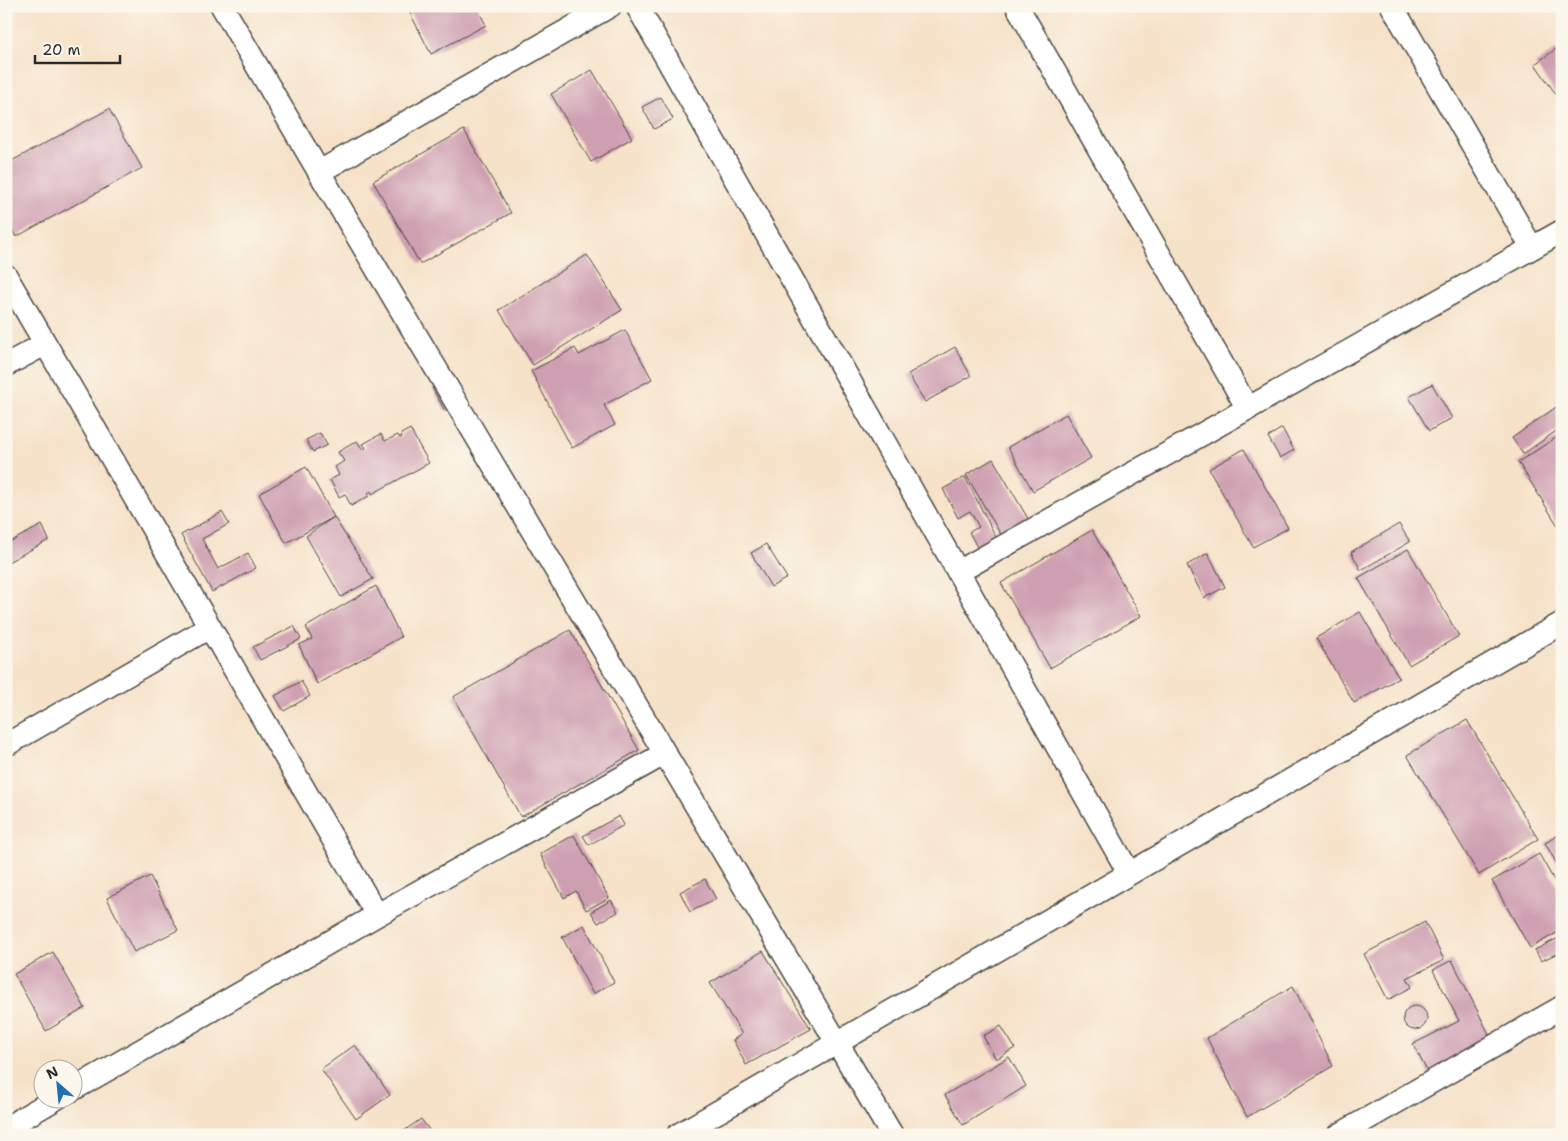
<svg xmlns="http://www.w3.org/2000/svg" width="1568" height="1141" font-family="'Shantell Sans',sans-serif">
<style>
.building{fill:#ce9fb1}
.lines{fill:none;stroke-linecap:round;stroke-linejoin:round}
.street-casing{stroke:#494643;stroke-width:25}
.street{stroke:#fff;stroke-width:22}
</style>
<rect width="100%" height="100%" fill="#fbf7ec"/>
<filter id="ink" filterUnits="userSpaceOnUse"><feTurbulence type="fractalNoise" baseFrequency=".02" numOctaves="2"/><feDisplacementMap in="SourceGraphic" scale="10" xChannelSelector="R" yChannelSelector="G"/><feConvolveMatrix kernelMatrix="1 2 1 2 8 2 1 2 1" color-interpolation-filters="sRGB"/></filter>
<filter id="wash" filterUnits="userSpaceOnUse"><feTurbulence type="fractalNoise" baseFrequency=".0096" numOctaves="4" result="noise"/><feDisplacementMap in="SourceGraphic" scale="20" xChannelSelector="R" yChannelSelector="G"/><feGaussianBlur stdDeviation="1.12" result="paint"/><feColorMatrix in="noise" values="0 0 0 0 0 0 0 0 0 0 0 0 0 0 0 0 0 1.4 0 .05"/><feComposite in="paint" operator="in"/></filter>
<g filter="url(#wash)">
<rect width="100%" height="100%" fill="#f6e2c9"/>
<g id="blocks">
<path class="building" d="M414,6H476L486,25L431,54L408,9Z
M1556,49L1562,56V98L1560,100L1535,64Z
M592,70L632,138L591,162L551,94Z
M661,97L673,119L654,129L642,107Z
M109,109L142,168L16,237L6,219V164Z
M464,130L511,213L420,264L373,181Z
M587,255L622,310L533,365L499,310Z
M625,330L652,379L604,405L615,425L572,448L531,371L575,348L579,355Z
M955,347L971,376L925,402L908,374Z
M442,382L455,406L445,411L432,388Z
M1432,384L1452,418L1429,431L1409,397Z
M1562,403V427L1523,454L1512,438Z
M1066,414L1091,458L1033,491L1008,447Z
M1282,428L1294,450L1280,458L1268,437Z
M410,429L429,463L372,494L371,491L368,493L369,496L351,506L345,494L339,497L330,480L339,475L335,467L344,461L338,452L357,441L363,450L366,448L363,444L381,434L385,441L398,435L400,438L402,437L401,434Z
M320,433L327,445L313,452L306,440Z
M1562,434V532L1518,462Z
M1244,449L1288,528L1253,547L1209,469Z
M993,459L1030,522L1003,538L966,475Z
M306,467L334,517L373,579L341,597L306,536L334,517L286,543L259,494Z
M965,477L997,539L978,549L969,532L979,527L970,511L958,518L943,489Z
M222,512L229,524L202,539L218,569L248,553L256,568L212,592L181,535Z
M1399,524L1410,542L1361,570L1351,552Z
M42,525L49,540L6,563V544Z
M1092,530L1141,616L1050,668L1001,583Z
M766,544L787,578L771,587L751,553Z
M1408,549L1459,636L1409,665L1358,578Z
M1208,553L1225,587L1204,598L1187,565Z
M376,586L401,637L317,684L299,645L312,639L306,627Z
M1360,612L1399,678L1354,703L1316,638Z
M294,626L301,639L260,660L253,647Z
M570,630L639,750L521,817L453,697Z
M301,681L310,696L284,711L275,696Z
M1467,720L1538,839L1479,875L1407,755Z
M619,816L624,825L589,845L583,836Z
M1562,833V873L1545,843Z
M574,835L609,898L586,910L576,891L564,898L540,854Z
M1539,854L1562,894V930L1530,948L1492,881Z
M150,876L178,930L134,952L107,898Z
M705,879L716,899L690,912L680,892Z
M611,900L618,912L598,923L591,912Z
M1425,922L1444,960L1407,978L1412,987L1388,1000L1364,954Z
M584,925L614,982L593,994L562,937Z
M1562,936V951L1541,961L1535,950Z
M763,951L811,1029L746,1065L733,1040L742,1034L710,983Z
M53,952L85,1008L46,1031L14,974Z
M1452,960L1495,1046L1431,1079L1413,1044L1459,1021L1433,970Z
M1293,986L1333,1066L1247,1117L1207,1038Z
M1403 1018a12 12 0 1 1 24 0a12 12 0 1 1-24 0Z
M1001,1026L1015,1048L996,1059L983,1036Z
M355,1045L390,1095L356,1119L321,1069Z
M1009,1057L1026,1086L963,1125L945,1095Z
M421,1119L433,1135H398Z"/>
</g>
</g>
<g filter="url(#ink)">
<use href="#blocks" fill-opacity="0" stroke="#494643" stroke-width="1"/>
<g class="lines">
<defs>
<path id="street" d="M222,6L319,172L892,1135
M637,6L1129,873
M1017,6L1248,409
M1392,6L1532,248
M319,172L610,6
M6,276L377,915
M6,365L45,344
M958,572L1562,231
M6,745L210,627
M72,1090L377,915L664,754
M6,1128L57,1098
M678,1135L1562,623
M1339,1135L1562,1007"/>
</defs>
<use href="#street" class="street-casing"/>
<use href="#street" class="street"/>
</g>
</g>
<rect width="1568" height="1141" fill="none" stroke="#fbf7ec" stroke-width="25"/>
<g transform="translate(58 1084) rotate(333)"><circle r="24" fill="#fbf7ec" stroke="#a8a59f"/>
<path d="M0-4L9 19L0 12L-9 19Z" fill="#1f6fb2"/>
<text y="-8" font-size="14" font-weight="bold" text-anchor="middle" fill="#2b2b2b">N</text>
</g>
<path d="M35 55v8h85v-8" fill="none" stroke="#2b2b2b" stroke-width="2.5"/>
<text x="42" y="55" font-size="15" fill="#2b2b2b" stroke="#fbf7ec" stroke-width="4" paint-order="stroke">20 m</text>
</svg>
